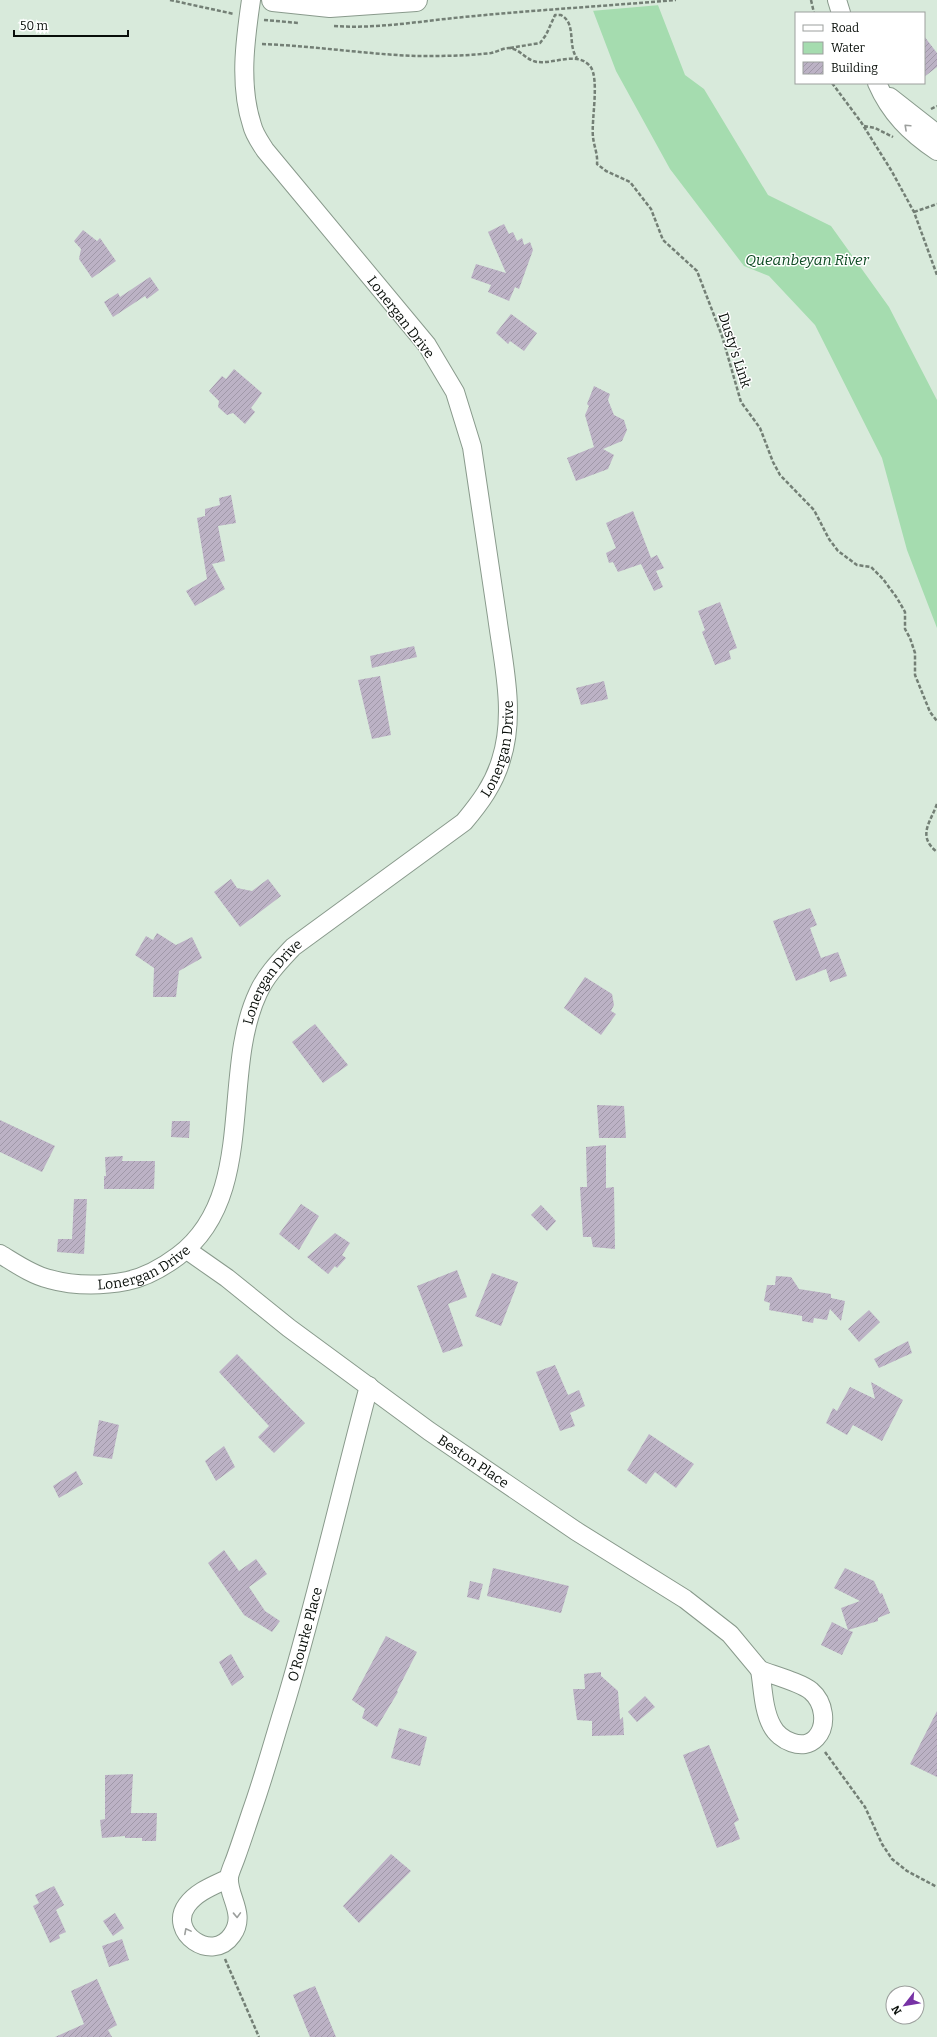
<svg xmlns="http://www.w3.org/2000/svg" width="937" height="2037" font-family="Bitter,serif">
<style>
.water{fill:#a5dcaf}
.pier{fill:#d8eadb}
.building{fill:url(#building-hatch)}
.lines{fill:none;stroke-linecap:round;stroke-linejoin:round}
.street-casing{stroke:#899a8c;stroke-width:20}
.secondary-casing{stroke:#899a8c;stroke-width:24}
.path{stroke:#737f75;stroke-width:2.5;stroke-dasharray:4 2;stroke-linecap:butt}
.street{stroke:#fff;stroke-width:18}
.secondary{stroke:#fff;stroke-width:22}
.oneway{stroke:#9c9f9d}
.labels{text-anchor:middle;stroke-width:3;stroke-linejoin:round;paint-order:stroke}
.street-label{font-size:14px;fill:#080e09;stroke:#fff}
.water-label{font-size:15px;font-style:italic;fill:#0f4c24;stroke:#fff}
</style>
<defs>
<pattern id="building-hatch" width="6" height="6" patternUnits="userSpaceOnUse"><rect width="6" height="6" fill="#bcb2c5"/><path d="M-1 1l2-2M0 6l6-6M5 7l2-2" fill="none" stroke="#a098a8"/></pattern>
</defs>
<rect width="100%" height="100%" fill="#d8eadb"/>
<path class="water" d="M589,0H656L685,75L704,89L768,195L831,226L889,307L937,400V628L907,550L882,458L815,325L769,276L744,266L670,169L616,71Z"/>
<path class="pier" d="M587,0H658L660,5L591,11Z"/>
<path class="building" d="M924,36L937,53V67L924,77Z
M504,224L509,234L513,232L517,241L522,238L524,245L530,242L533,250L519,289L515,287L509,301L488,292L491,285L471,278L476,264L506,273L488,232Z
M83,230L97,241L100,238L116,261L92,278L79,259L81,249L74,241Z
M150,277L159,290L147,299L145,296L113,317L104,302L118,293L120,297Z
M511,314L537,333L524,351L510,341L508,344L496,333Z
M234,369L262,393L251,408L255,412L245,424L233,413L227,415L218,407L219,401L209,391L222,376L226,379Z
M594,386L610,394L608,400L614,415L624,420L627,430L622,441L603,449L614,455L608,469L576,481L567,458L594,447L585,415L589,406L587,404Z
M231,495L236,523L218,526L225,561L212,564L225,589L195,606L186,591L207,579L197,518L205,516V509L220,505L219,498Z
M633,511L651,558L657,555L664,568L656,571L663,587L654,591L641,564L618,572L613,562L609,563L606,553L616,548L606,523Z
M720,602L737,648L729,651L731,659L715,665L702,632L705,630L698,611Z
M414,646L417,657L372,668L370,656Z
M380,676L391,735L372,739L358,680Z
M604,681L608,699L581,705L576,688Z
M231,879L237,888L252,891L268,879L281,896L240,927L214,892Z
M810,908L817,925L810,928L821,958L838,952L847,976L830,982L826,969L796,981L773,921Z
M157,933L176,945L192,937L202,958L179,971L176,997H153L154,968L135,955L146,936L153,940Z
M585,977L612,994L614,1005L611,1011L616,1014L601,1035L564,1008Z
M315,1024L348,1065L323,1083L292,1042Z
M597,1105L624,1106L626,1138H599Z
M0,1120L55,1146L42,1172L0,1152Z
M172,1121H190L189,1138L171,1137Z
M606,1145V1188L614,1187L615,1249L593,1247L591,1237H583L580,1187H587L586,1147Z
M123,1156L122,1161H155L154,1189H104V1176H106L105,1157Z
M74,1199H87L84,1254L57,1252L58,1239H72Z
M301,1204L319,1216L299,1250L279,1234Z
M541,1205L556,1221L547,1231L531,1215Z
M335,1233L350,1243L342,1255L346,1258L337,1268L335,1266L328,1274L307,1257Z
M457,1270L467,1297L448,1304L463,1346L443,1353L417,1286Z
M492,1273L518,1282L501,1326L475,1316Z
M776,1276L791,1277L799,1289L831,1294V1298L845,1301L841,1321L830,1309L827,1320L814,1318L813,1323L802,1321V1316L769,1310L770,1303L764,1301L767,1285H775Z
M869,1310L880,1322L859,1342L848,1329Z
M908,1341L912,1353L879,1368L874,1359Z
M237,1354L305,1423L274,1453L258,1437L269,1426L219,1372Z
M555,1365L568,1395L579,1390L585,1406L570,1413L575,1426L560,1431L536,1372Z
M871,1382L903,1400L882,1441L853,1425L847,1435L826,1423L833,1408L837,1411L850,1387L875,1399Z
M99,1420L119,1425L112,1459L93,1456Z
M649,1434L694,1464L676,1488L655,1472L646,1484L627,1470Z
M224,1446L235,1467L216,1481L205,1461Z
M76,1471L83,1484L59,1498L53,1486Z
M224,1550L239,1571L256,1559L267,1574L249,1587L265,1611L280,1621L272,1632L244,1615L208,1563Z
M493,1568L569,1586L561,1613L487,1596Z
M845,1568L874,1581L880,1594L882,1593L890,1613L878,1618V1621L848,1630L853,1632L842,1655L821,1645L832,1622L848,1630L841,1608L860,1601L834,1588Z
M470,1581L483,1584L479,1600L467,1597Z
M386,1636L417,1652L397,1691L398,1692L377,1727L362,1718L365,1709L352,1700Z
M231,1654L244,1677L232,1686L219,1662Z
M601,1672V1676L618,1691L620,1720L623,1717L624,1735L592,1736V1721L577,1720L573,1689H585L584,1674Z
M645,1696L655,1707L637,1722L628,1712Z
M937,1711V1777L910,1764Z
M399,1728L427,1737L420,1766L391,1758Z
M709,1745L739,1820L734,1823L740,1839L717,1848L683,1755Z
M133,1774L131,1813H157L156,1841H142V1838H125V1836L102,1838L100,1820L105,1819V1775Z
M391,1854L411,1871L359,1923L343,1906Z
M54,1886L64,1905L56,1910L66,1932L59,1935L60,1938L50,1943L33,1906L39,1903L35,1895Z
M115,1913L124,1928L113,1936L103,1921Z
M122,1939L129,1960L109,1967L102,1946Z
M97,1979L117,2025L108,2030L112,2037H55L84,2024L71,1991Z
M315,1986L336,2037H310L293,1995Z"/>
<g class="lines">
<defs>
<g id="street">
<path d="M837,0L841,13"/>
<path d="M877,83C890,113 910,133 937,151"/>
<path d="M890,97L937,134"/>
<path id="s1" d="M187,1250L227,1278L289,1328L429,1431L576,1531L685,1599L730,1634L760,1670"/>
<path id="s2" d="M0,1254C15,1263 32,1275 49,1279C74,1286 101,1286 127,1281C146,1277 162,1268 178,1256C258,1196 220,1074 258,993C266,975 280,961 293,947L464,822C480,803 494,784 501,760C516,714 503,662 497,616C489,560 480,504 472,447L455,392L427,345L265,150C260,142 254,134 252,125C239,85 245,41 251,0"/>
<path d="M760,1670C773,1675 802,1683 811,1691C824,1702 828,1725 816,1738C803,1752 779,1740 772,1726C763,1710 763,1687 760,1670Z"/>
<path id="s3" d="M229,1878C215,1885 197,1891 187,1905C167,1932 212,1964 232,1935C247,1914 227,1896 229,1877C230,1871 234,1863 236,1857C241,1843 246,1828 251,1813C264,1777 274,1739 286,1701C317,1597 341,1491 369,1386"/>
</g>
<path id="secondary" d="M273,0L330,6L416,0"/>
</defs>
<use href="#street" class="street-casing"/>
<use href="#secondary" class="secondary-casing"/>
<path class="path" d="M170,0L234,14
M811,0L814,13
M264,20L299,23
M334,26C378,29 421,21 464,17C535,10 606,6 676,0
M262,44C314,46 365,54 416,56C441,56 467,56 491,53C497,52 503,48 509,48C521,49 526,61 538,62C554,64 577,51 590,66C600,78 591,121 593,137C594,146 598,155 597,164L606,171L630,182L651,209L663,240L697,271L722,336L741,402L760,428L773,462L780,475L814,510L829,539L838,551L857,565L871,567L883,579L897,598L905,612V629L910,638L915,653V675L930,712L937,721
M510,48L540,43L546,35L555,15H561C577,24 567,45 577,58
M832,83L861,122L891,170L914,212L937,275
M931,109L937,106
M864,126L875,128L893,137
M914,212L937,204
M937,804C930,823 917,836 937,852
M825,1752L865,1807L882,1844L892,1859L907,1871L937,1887
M225,1959L259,2037"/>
<use href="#street" class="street"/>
<use href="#secondary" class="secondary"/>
</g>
<defs><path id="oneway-chevron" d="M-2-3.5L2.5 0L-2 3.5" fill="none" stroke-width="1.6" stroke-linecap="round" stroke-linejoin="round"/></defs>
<g class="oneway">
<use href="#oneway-chevron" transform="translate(907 127) rotate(-137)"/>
<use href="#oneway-chevron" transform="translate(237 1915) rotate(88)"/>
<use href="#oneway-chevron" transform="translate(187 1931) rotate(-118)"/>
</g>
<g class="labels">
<g class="street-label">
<text transform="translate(401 317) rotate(52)" y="5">Lonergan Drive</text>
<text transform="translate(735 350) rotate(72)" y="5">Dusty's Link</text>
<text dy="5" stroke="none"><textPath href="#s2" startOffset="826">Lonergan Drive</textPath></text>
<text dy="5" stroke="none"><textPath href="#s2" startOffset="490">Lonergan Drive</textPath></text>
<text dy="5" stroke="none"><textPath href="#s2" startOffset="154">Lonergan Drive</textPath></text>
<text dy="5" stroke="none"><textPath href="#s1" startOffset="356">Beston Place</textPath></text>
<text dy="5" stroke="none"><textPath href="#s3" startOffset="449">O'Rourke Place</textPath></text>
</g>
<g class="water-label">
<text x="807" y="265">Queanbeyan River</text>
</g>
</g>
<rect x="795" y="12" width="130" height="72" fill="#ffffff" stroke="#9c9f9d"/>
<rect x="803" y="25" width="20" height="6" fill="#ffffff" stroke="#9c9f9d"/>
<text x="831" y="32" font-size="12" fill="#080e09">Road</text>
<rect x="803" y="42" width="20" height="12" fill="#a5dcaf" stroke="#9c9f9d"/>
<text x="831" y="52" font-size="12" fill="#080e09">Water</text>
<rect x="803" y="62" width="20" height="12" fill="url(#building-hatch)" stroke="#9c9f9d"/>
<text x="831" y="72" font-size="12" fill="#080e09">Building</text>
<g transform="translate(905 2005) rotate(239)"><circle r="19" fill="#ffffff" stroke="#9c9f9d"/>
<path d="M0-3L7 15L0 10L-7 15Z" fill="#7732a5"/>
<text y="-6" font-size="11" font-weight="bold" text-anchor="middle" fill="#080e09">N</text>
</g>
<path d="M14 30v6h114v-6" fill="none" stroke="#080e09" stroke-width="2"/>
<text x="20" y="30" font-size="12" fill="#080e09" stroke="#ffffff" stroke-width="3" paint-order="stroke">50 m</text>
</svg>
